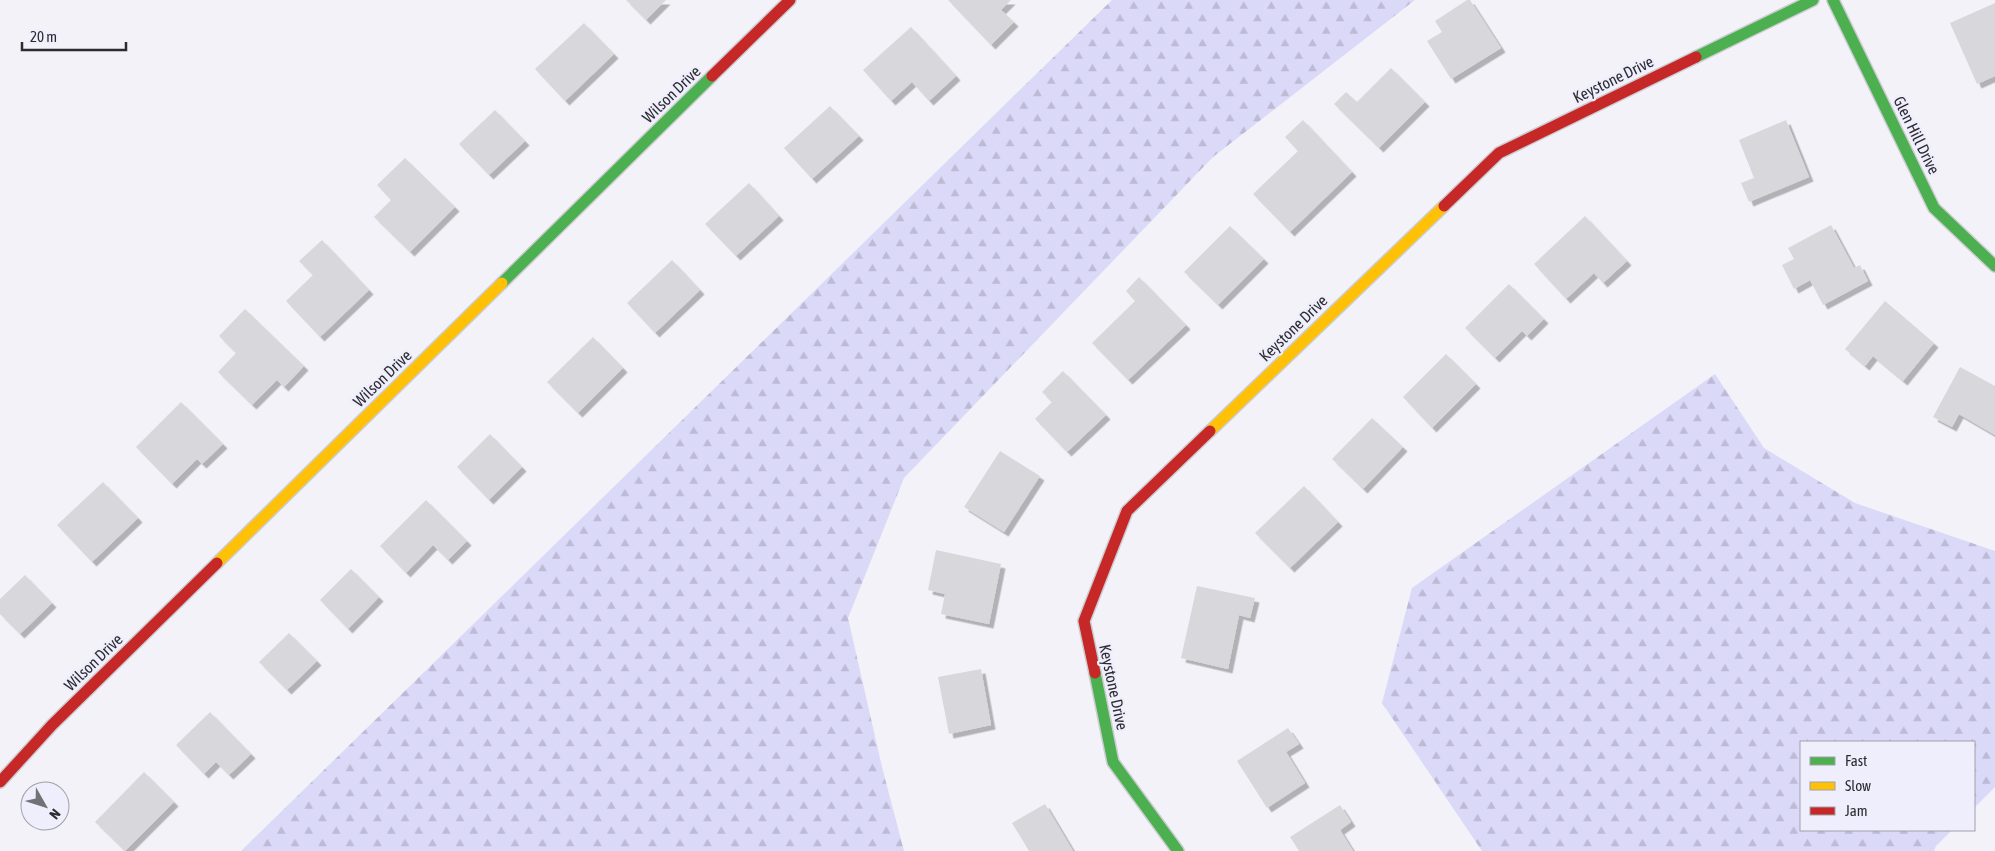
<svg xmlns="http://www.w3.org/2000/svg" width="1995" height="851" font-family="'Asap Condensed',sans-serif">
<style>
.forest{fill:url(#forest-firs)}
.building{fill:#d8d8dc;filter:url(#shadow)}
.lines{fill:none;stroke-linecap:round;stroke-linejoin:round}
.fast-casing{stroke:#ccccd2;stroke-width:14}
.slow-casing{stroke:#ccccd2;stroke-width:14}
.jam-casing{stroke:#ccccd2;stroke-width:14}
.fast{stroke:#4caf50;stroke-width:11}
.slow{stroke:#ffc107;stroke-width:11}
.jam{stroke:#c62828;stroke-width:11}
.labels{text-anchor:middle;stroke-width:4.5;stroke-linejoin:round;paint-order:stroke}
.street-label{font-size:16px;fill:#2c2b30;stroke:#efeefc}
</style>
<defs>
<pattern id="forest-firs" width="22" height="20" patternUnits="userSpaceOnUse" patternTransform="scale(1.25)"><rect width="22" height="20" fill="#dbd9f8"/><path d="M5 1l3.5 6h-7zM16 11l3.5 6h-7z" fill="#bcbad5"/></pattern>
<filter id="shadow"><feDropShadow dx="4.5" dy="4.5" stdDeviation="0" flood-color="#0004"/></filter>
</defs>
<rect width="100%" height="100%" fill="#f2f2f8"/>
<path class="forest" d="M1112,0H1415L1213,157L904,478L848,618L882,767L904,851H241Z
M1715,374L1764,448L1855,503L1995,551V787L1974,808V742H1801V830H1952L1936,846L1934,851H1482L1382,703L1412,588Z"/>
<path class="building" d="M626,0H666L646,20Z
M948,0H1011L1001,10L1014,22L991,45Z
M1467,0H1470L1501,48L1451,79L1427,41L1442,32L1435,21Z
M1995,3V76L1977,84L1950,23Z
M584,23L614,54L565,101L535,69Z
M911,27L956,76L929,101L912,82L891,101L863,70Z
M1391,68L1425,102L1379,148L1334,104L1346,92L1357,102Z
M830,106L859,136L812,179L784,148Z
M495,110L525,141L489,175L459,144Z
M1303,120L1352,172L1290,232L1253,194L1298,151L1285,137Z
M1786,120L1809,177L1749,202L1741,183L1754,178L1739,140Z
M405,158L455,207L410,252L374,217L391,200L377,185Z
M749,183L779,216L736,256L705,224Z
M1585,216L1627,261L1603,283L1594,273L1566,299L1534,264Z
M1831,225L1854,268L1860,265L1868,281L1823,305L1810,280L1794,289L1782,265L1794,259L1788,248Z
M1230,226L1264,259L1218,305L1184,272Z
M322,240L369,290L320,337L286,301L313,275L299,261Z
M672,260L700,290L655,333L627,303Z
M1139,277L1186,325L1128,380L1092,343L1135,301L1126,291Z
M1509,284L1544,319L1527,336L1522,331L1495,358L1465,328Z
M1885,301L1934,343L1903,381L1873,356L1865,366L1845,349Z
M245,309L304,366L284,387L277,380L252,405L218,372L236,353L219,336Z
M593,337L623,368L578,413L547,382Z
M1446,354L1476,384L1432,428L1403,397Z
M1960,367L1995,386V435L1959,414L1952,427L1933,417Z
M1063,371L1106,415L1067,452L1035,419L1052,402L1042,392Z
M181,402L223,444L202,464L197,459L172,484L136,447Z
M1372,418L1403,447L1363,489L1332,459Z
M490,434L522,467L489,500L457,467Z
M1000,451L1040,476L1004,532L964,507Z
M103,482L138,518L92,562L57,525Z
M1304,486L1338,522L1290,568L1255,533Z
M426,500L467,541L448,560L433,545L406,573L380,546Z
M936,550L1001,564L989,624L941,614L945,594L928,590Z
M351,569L379,597L348,629L320,600Z
M25,575L52,603L20,634L0,614V599Z
M1197,586L1255,598L1250,618L1239,615L1228,669L1181,658Z
M289,633L317,661L287,690L259,662Z
M981,669L991,725L949,734L938,677Z
M210,712L251,754L229,775L216,762L204,774L176,745Z
M1288,728L1299,744L1286,752L1305,783L1267,808L1237,761Z
M144,772L174,802L125,851L95,822Z
M1045,804L1073,851H1029L1012,823Z
M1340,805L1351,822L1340,830L1353,851H1299L1290,837Z"/>
<g class="lines">
<defs>
<path id="fast" d="M1833,0L1934,208L1995,266
M1696,57L1813,0
M502,283L712,76
M1095,673L1113,762L1178,851"/>
<path id="slow" d="M1210,431L1444,206
M217,563L502,283"/>
<path id="jam" d="M712,76L790,0
M1444,206L1499,153L1696,57
M1095,673L1084,621L1127,511L1210,431
M0,782L52,725L217,563"/>
</defs>
<use href="#fast" class="fast-casing"/>
<use href="#slow" class="slow-casing"/>
<use href="#jam" class="jam-casing"/>
<use href="#fast" class="fast"/>
<use href="#slow" class="slow"/>
<use href="#jam" class="jam"/>
</g>
<g class="labels">
<g class="street-label">
<text transform="translate(1613 79) rotate(-26)" y="6">Keystone Drive</text>
<text transform="translate(671 94) rotate(-44)" y="6">Wilson Drive</text>
<text transform="translate(1917 135) rotate(64)" y="6">Glen Hill Drive</text>
<text transform="translate(1293 328) rotate(-44)" y="6">Keystone Drive</text>
<text transform="translate(382 378) rotate(-44)" y="6">Wilson Drive</text>
<text transform="translate(93 662) rotate(-44)" y="6">Wilson Drive</text>
<text transform="translate(1114 687) rotate(78)" y="6">Keystone Drive</text>
</g>
</g>
<rect x="1800" y="741" width="175" height="90" fill="#efeefc" stroke="#a1a0aa"/>
<rect x="1810" y="757" width="25" height="8" fill="#4caf50" stroke="#a1a0aa"/>
<text x="1845" y="766" font-size="15" fill="#2c2b30">Fast</text>
<rect x="1810" y="782" width="25" height="8" fill="#ffc107" stroke="#a1a0aa"/>
<text x="1845" y="791" font-size="15" fill="#2c2b30">Slow</text>
<rect x="1810" y="807" width="25" height="8" fill="#c62828" stroke="#a1a0aa"/>
<text x="1845" y="816" font-size="15" fill="#2c2b30">Jam</text>
<g transform="translate(45 806) rotate(129)"><circle r="24" fill="#efeefc" stroke="#a1a0aa"/>
<path d="M0-4L9 19L0 12L-9 19Z" fill="#717176"/>
<text y="-8" font-size="14" font-weight="bold" text-anchor="middle" fill="#2c2b30">N</text>
</g>
<path d="M22 42v8h104v-8" fill="none" stroke="#2c2b30" stroke-width="2.5"/>
<text x="30" y="42" font-size="15" fill="#2c2b30" stroke="#efeefc" stroke-width="4" paint-order="stroke">20 m</text>
</svg>
